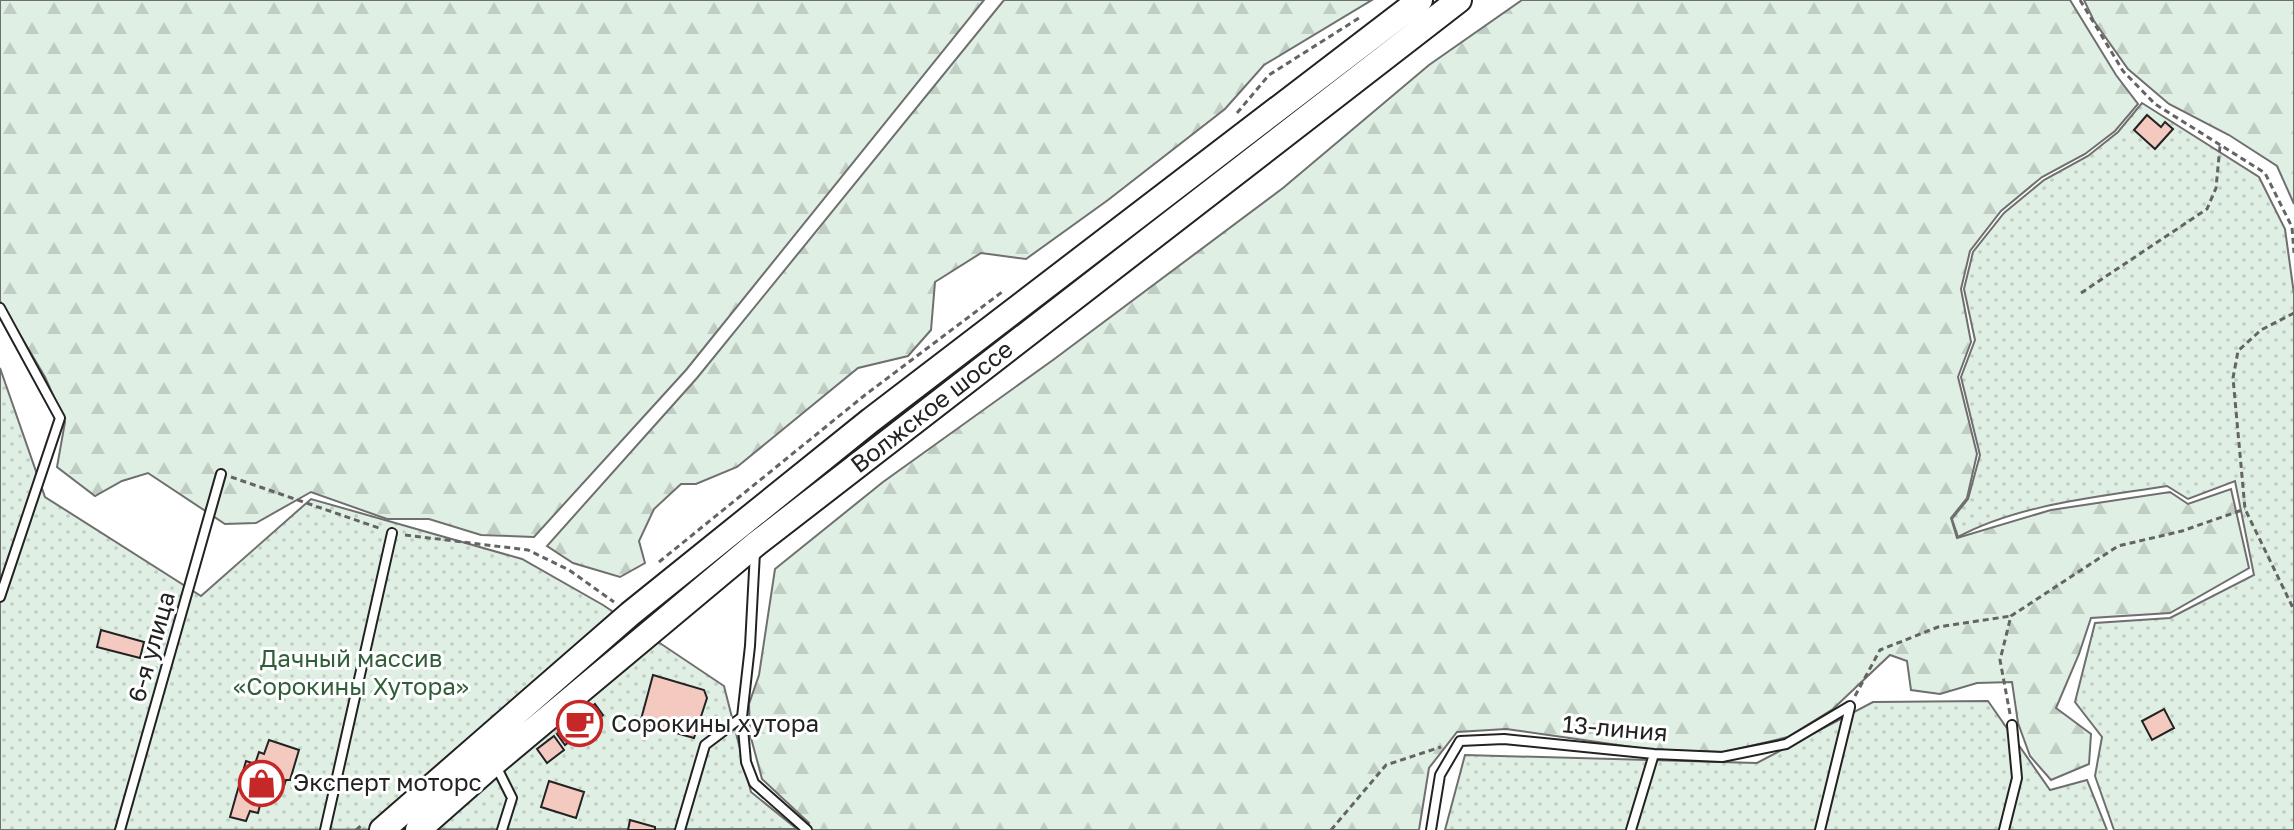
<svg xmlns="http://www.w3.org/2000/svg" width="2294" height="830" font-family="'Golos Text',sans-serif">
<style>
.forest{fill:url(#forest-firs);stroke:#6f6f6f;stroke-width:2}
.garden{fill:url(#garden-dots);stroke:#6f6f6f;stroke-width:2}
.building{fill:#f3c9c0;stroke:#222;stroke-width:2}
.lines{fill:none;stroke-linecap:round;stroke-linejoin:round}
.lane-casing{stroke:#222;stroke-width:12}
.primary-casing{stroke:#222;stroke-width:28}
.path{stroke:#646464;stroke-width:3;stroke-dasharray:6 4;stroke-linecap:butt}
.lane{stroke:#fff;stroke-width:8}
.primary{stroke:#fff;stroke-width:24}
.labels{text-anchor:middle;stroke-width:6;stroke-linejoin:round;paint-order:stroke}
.street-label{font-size:24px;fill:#222;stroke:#fff}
.park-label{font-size:24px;fill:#2f5e38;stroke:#fff}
.poi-label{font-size:24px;fill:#222;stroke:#fff;text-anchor:start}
</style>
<defs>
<pattern id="forest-firs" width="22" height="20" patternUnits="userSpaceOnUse" patternTransform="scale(2)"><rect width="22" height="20" fill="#e0efe3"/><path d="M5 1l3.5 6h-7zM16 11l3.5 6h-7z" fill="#c0cdc2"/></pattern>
<pattern id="garden-dots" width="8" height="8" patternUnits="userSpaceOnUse" patternTransform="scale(2)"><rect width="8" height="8" fill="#e0efe3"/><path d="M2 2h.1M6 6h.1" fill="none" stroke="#c0cdc2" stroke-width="1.8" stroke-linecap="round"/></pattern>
</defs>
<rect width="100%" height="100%" fill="#fff"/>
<path class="forest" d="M0,0H984L686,370L534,537L481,535L429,519H387L311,492L256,523L225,524L148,473L122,481L95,496L57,467L65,422L45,377L0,301Z
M1004,0H1372L1264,65L1225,109L1108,200L1026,259L981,253L935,282L931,330L908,356L858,368L737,467L696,484H681L654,509L639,541L645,563L620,577L573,563L547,546L697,378Z
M1522,0H2070L2116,75L2138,104L2115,131L2085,154L2042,177L2001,211L1970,251L1961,289L1971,342L1958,377L1977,454L1967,498L1951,518L1957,538L2051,510L2170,492L2188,504L2231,489L2249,568L2170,613L2091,618L2079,654L2056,708L2091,734L2089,764L2051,780L2030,756L2018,723L2012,682L1977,683L1940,694L1911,690L1907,661L1890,655L1833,709L1788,737L1725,752L1653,750L1506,729L1457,732L1429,768L1419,830H806L809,823L762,779L750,734L749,704L759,675L775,569L883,482L1053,360L1283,188L1429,65Z
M2084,0H2294V204L2277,166L2229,135L2169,104L2128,69L2094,21Z"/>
<path class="garden" d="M2142,103L2259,177L2285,229L2294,294V830H2114L2095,776L2102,737L2075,702L2095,623L2170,618L2254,575L2235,481L2188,499L2167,486C2099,497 2019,504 1958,537L1952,519L1968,499L1980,455L1961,377L1975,340L1964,289L1973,252L2004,213L2044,180L2088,156L2118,132Z
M0,368L45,497L201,596L311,499L522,559L603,605L724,686L751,792L797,829L0,830Z
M1988,701L2050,790L2087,780L2107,830H1445L1465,755L1757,763L1873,702Z"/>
<path class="building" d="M2147,115L2161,127L2165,122L2173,129L2155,149L2134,130Z
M101,630L144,642L140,658L97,647Z
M653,675L704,690L707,698L694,738L640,723Z
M595,704L603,715L565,745L557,734Z
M2164,709L2174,728L2152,740L2142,721Z
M554,736L564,750L547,763L537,749Z
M269,740L299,750L290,780H286L284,786L271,792L264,790L258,813L250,811L246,821L230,817L246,761L255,764L259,752L264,754Z
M549,781L584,792L576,818L541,807Z
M630,820L655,827V830H628Z"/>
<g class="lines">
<defs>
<path id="lane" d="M0,308L60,418L0,597
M755,552L750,646L742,717L746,762L754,783L807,830
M495,764L512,798L502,830
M120,830L221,474
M325,830L392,533
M680,830L705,745L742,717
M1431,830L1440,775L1460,741L1504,739L1654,754L1722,757L1786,744L1850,706
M1631,830L1654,754
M1820,830L1850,707
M2004,830L2017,778L2012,725"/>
<path id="primary" d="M382,830L630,614L871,420L1420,0
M418,830L494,763L756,544L1459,0"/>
</defs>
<use href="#lane" class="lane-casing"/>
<use href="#primary" class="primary-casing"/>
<path class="path" d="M2080,0L2123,71L2155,104L2265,173L2292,227L2294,253
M1237,113L1269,75L1359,18
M2081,293L2207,209L2216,188L2220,146
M2294,313L2261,330L2238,351L2233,378L2245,509L2294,610
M231,477L379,528
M405,535L528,550L569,570L614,602
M659,562L865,395L1002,292
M1855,696L1880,650L1938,627L2011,616
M2010,714L2000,660L2011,616L2118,546L2182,531L2245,509
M356,830L363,824
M1331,830L1386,765L1441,747"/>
<use href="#lane" class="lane"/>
<use href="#primary" class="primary"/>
</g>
<defs>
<symbol id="cafe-ring" viewBox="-11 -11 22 22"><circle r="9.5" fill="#fff" stroke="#c62828" stroke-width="1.5"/><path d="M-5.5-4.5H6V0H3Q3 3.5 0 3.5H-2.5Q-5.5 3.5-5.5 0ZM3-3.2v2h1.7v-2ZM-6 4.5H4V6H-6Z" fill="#c62828"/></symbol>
<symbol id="shop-ring" viewBox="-11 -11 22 22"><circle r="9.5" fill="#fff" stroke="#c62828" stroke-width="1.5"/><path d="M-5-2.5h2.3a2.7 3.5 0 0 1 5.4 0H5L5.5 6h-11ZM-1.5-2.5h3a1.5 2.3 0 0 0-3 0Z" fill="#c62828"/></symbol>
</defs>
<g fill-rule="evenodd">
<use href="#cafe-ring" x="554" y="698" width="51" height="51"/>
<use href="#shop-ring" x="236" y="758" width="51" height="51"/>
</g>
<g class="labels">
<g class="street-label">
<text transform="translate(932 407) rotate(-38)" y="8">Волжское шоссе</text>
<text transform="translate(152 647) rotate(-74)" y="8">6-я улица</text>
<text transform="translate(1615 729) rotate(5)" y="8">13-линия</text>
</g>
<g class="park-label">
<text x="351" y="667">Дачный массив<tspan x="351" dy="28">«Сорокины Хутора»</tspan></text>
</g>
<g class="poi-label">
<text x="611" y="732">Сорокины хутора</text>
<text x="293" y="791">Эксперт моторс</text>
</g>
</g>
</svg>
